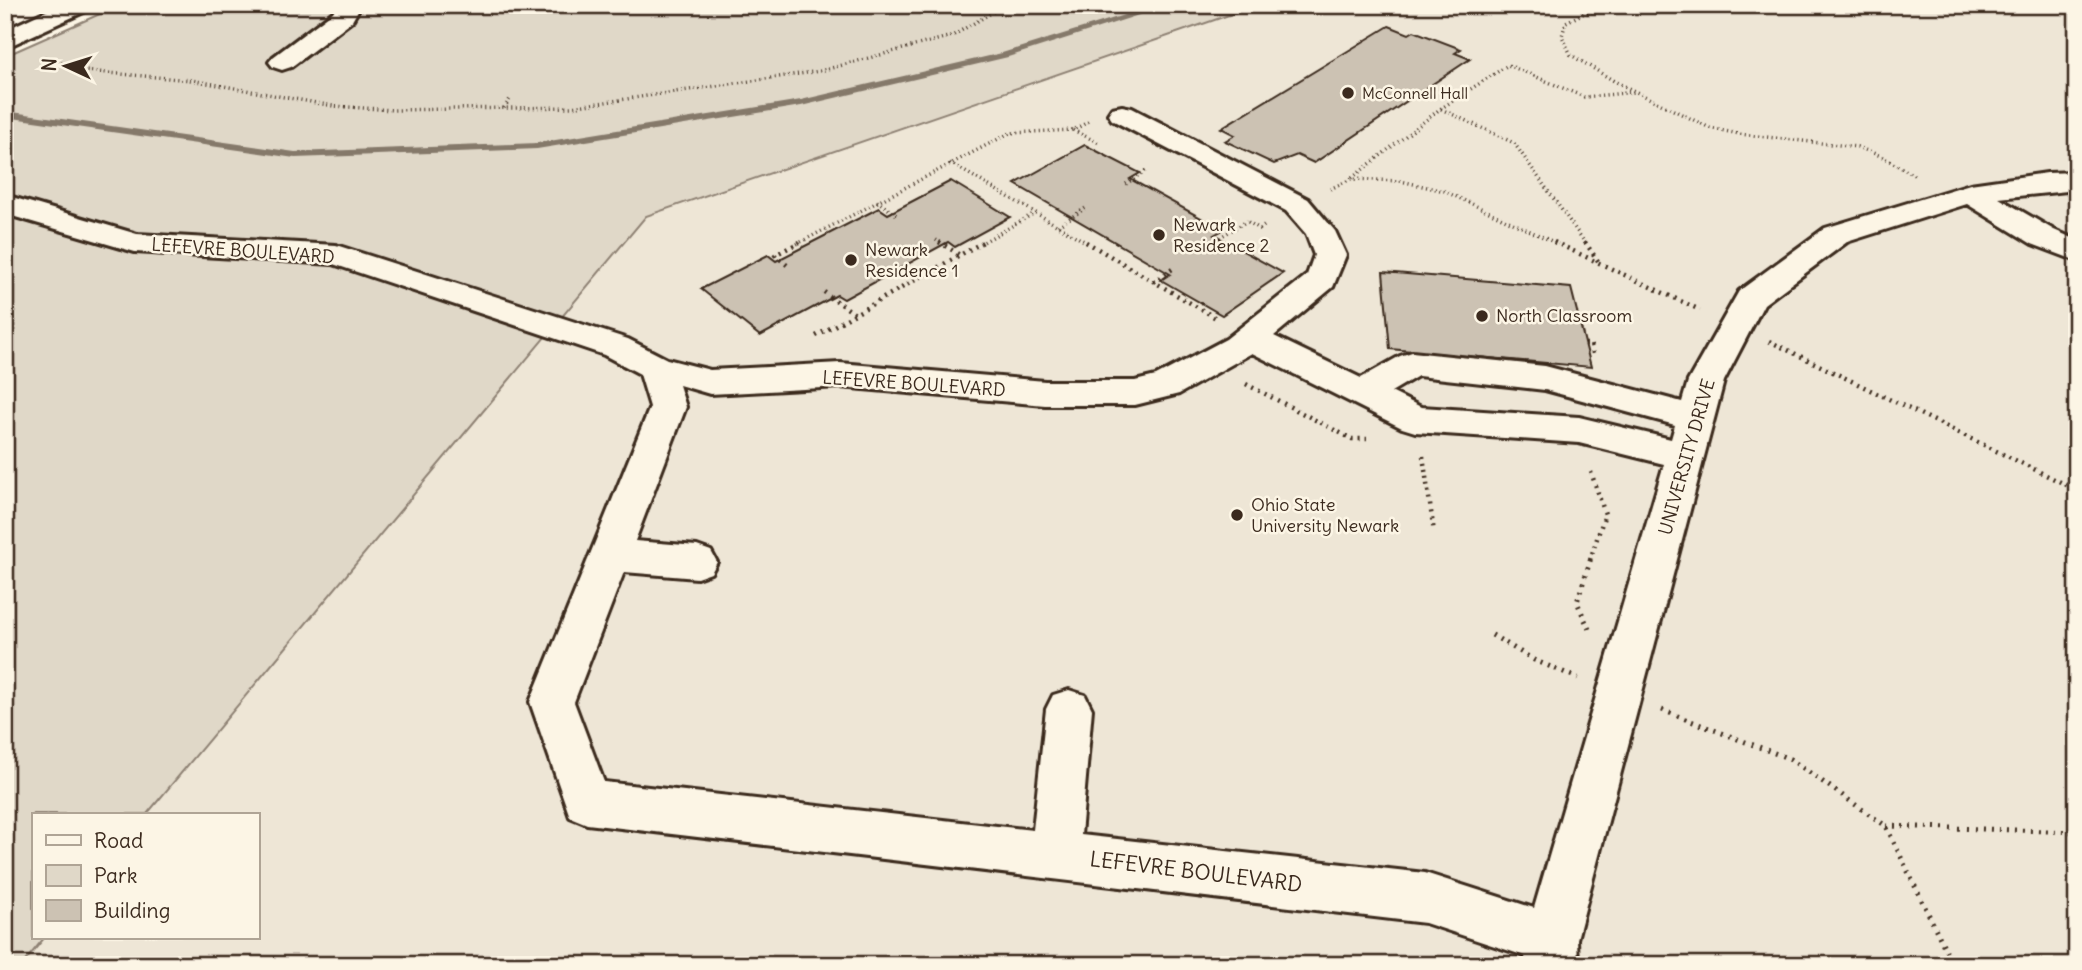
<svg xmlns="http://www.w3.org/2000/svg" width="2082" height="970" font-family="Delius,sans-serif">
<style>
.built{fill:#eee6d6}
.green{fill:#e0d8c8;stroke:#8e8173;stroke-width:2}
.lines{fill:none;stroke-linecap:round;stroke-linejoin:round}
.stream{fill:#85796b;fill-rule:evenodd}
.building{fill:#ccc2b3;stroke:#3b2a1e;stroke-width:2}
.minor-casing{stroke:#3b2a1e;stroke-width:6}
.path-far2{stroke:#3b2a1e;stroke-width:3.5;stroke-dasharray:1 3.5;stroke-linecap:butt}
.path-far1{stroke:#3b2a1e;stroke-width:4.5;stroke-dasharray:2 5;stroke-linecap:butt}
.path{stroke:#3b2a1e;stroke-width:5;stroke-dasharray:2 6;stroke-linecap:butt}
.minor{fill:#fcf5e5;fill-rule:evenodd}
.poi-dot{fill:#3b2a1e;stroke:#fcf5e5;stroke-width:2.5}
.labels{text-anchor:middle;stroke-width:5;stroke-linejoin:round;paint-order:stroke}
.far-poi-label{font-size:16px;fill:#3b2a1e;stroke:#fcf5e5;text-anchor:start}
.poi-label{font-size:18px;fill:#3b2a1e;stroke:#fcf5e5;text-anchor:start}
.street-label{font-size:18px;fill:#3b2a1e;stroke:#fcf5e5}
.near-street-label{font-size:21px;fill:#3b2a1e;stroke:#fcf5e5}
</style>
<rect width="100%" height="100%" fill="#fcf5e5"/>
<filter id="ink" filterUnits="userSpaceOnUse"><feTurbulence type="fractalNoise" baseFrequency=".0143" numOctaves="2"/><feDisplacementMap in="SourceGraphic" scale="14" xChannelSelector="R" yChannelSelector="G"/><feConvolveMatrix kernelMatrix="1 2 1 2 8 2 1 2 1" color-interpolation-filters="sRGB"/></filter>
<g filter="url(#ink)">
<path class="built" d="M1261,5H2077V965H22L45,937H257V814H147L646,216Z"/>
<path class="green" d="M120,5H1258L646,216L147,814H33V937H45L22,965H5V56Z"/>
<g class="lines">
<path class="stream" d="M1156,5H1170L1008,57L801,106L537,149L295,158L5,117V111L295,152L537,143L801,100L1002,53Z"/>
</g>
<path class="building" d="M1389,26L1409,34L1414,31L1461,49L1455,53L1470,59L1314,163L1297,155L1274,164L1225,141L1235,135L1221,128Z
M1085,145L1140,173L1130,179L1223,230L1214,235L1283,273L1222,315L1161,280L1170,274L1015,184Z
M951,181L1010,217L955,247L948,242L844,299L837,295L760,336L701,289L768,255L776,261L879,208L888,214Z
M1383,272L1571,288L1591,367L1390,349Z"/>
<g class="lines">
<defs>
<path id="minor" d="M59,5H91L88,10L5,48V30Z
M337,5H361L352,21L291,67L282,70L273,67L269,62L273,57L333,12Z
M1122,106L1132,108L1308,199L1335,231L1346,255L1333,287L1274,336L1361,378L1400,356L1412,352L1545,366L1682,402L1688,381L1739,291L1825,228L1970,184L2047,173L2077,172V190L1999,198L2054,230L2077,240V261L2032,244L1967,204L1847,242L1764,304L1724,381L1577,939L1578,965H1526L1525,956L1425,923L587,824L570,817L530,702L650,407L640,374L604,355L333,264L135,252L5,214V195L137,234L336,245L628,339L667,359L710,370L840,363L1045,381H1135L1156,376L1226,339L1307,275L1314,255L1306,234L1286,211L1112,120L1108,114L1112,108ZM1252,353L1402,428L1415,432L1579,443L1664,464L1534,908L1425,873L1081,835L1092,709L1085,695L1069,690L1053,695L1046,709L1033,830L604,782L574,702L624,572L697,578L711,573L717,562L711,551L697,546L635,541L686,407L679,385L710,394L840,387L1045,405H1135L1179,394ZM1418,376L1545,390L1675,425L1671,439L1579,417L1421,407L1391,392Z"/>
</defs>
<use href="#minor" class="minor-casing"/>
<path class="path-far2" d="M1623,5L1582,14L1566,22L1562,36L1571,55L1614,81L1710,128L1739,134L1857,147L1881,156L1914,175
M1970,5L2077,11
M44,57L85,71L191,80L333,106L394,110L571,107L820,71L952,36L998,9L1013,5
M504,108L510,99
M1441,109L1514,143L1586,244
M1073,130L1101,144
M950,163L1089,244
M1352,178L1440,109L1508,65L1584,97L1636,92
M1126,184L1148,169
M1330,189L1351,179L1401,181L1444,191L1558,244
M877,201L898,216
M1248,222L1260,229L1264,226
M1058,226L1087,207
M936,240L942,244
M1212,242L1247,221
M797,244L1010,133L1073,130L1090,121
M980,244L1035,213"/>
<path class="path-far1" d="M939,242L960,255
M1086,242L1216,318
M1554,242L1700,310
M1585,242L1598,261
M787,265L775,255L800,242
M1153,282L1174,268
M824,292L855,314
M816,336L983,242
M1769,341L2077,490
M1585,344H1591L1593,354
M1246,384L1352,439H1367
M1423,456L1434,532
M1590,560L1605,514L1591,472"/>
<path class="path" d="M1589,629L1577,602L1591,558
M1492,635L1534,660L1578,678
M1662,710L1790,759L1886,826L1953,965
M1886,826L2077,832"/>
<use href="#minor" class="minor"/>
</g>
</g>
<g class="poi-dot">
<circle cx="1348" cy="93" r="7"/>
<circle cx="1159" cy="235" r="7"/>
<circle cx="851" cy="260" r="7"/>
<circle cx="1482" cy="316" r="7"/>
<circle cx="1237" cy="515" r="7"/>
</g>
<g class="labels">
<g class="far-poi-label">
<text x="1362" y="99">McConnell Hall</text>
</g>
<g class="poi-label">
<text x="1173" y="231">Newark<tspan x="1173" dy="21">Residence 2</tspan></text>
<text x="865" y="256">Newark<tspan x="865" dy="21">Residence 1</tspan></text>
<text x="1496" y="322">North Classroom</text>
<text x="1251" y="511">Ohio State<tspan x="1251" dy="21">University Newark</tspan></text>
</g>
<g class="street-label">
<text transform="translate(243 251) rotate(4)" y="6">LEFEVRE BOULEVARD</text>
<text transform="translate(914 384) rotate(4)" y="6">LEFEVRE BOULEVARD</text>
<text transform="translate(1687 457) rotate(-74)" y="6">UNIVERSITY DRIVE</text>
</g>
<g class="near-street-label">
<text transform="translate(1196 872) rotate(7)" y="7">LEFEVRE BOULEVARD</text>
</g>
</g>
<rect width="2082" height="970" fill="none" stroke="#fcf5e5" stroke-width="28"/>
<rect x="14" y="14" width="2054" height="942" fill="none" stroke="#3b2a1e" stroke-width="2.5" filter="url(#ink)"/>
<rect x="32" y="813" width="228" height="126" fill="#fcf5e5" stroke="#afa495" stroke-width="2"/>
<rect x="46" y="835" width="35" height="10" fill="#fcf5e5" stroke="#afa495" stroke-width="2"/>
<text x="94" y="848" font-size="21" fill="#3b2a1e">Road</text>
<rect x="46" y="865" width="35" height="21" fill="#e0d8c8" stroke="#afa495" stroke-width="2"/>
<text x="94" y="883" font-size="21" fill="#3b2a1e">Park</text>
<rect x="46" y="900" width="35" height="21" fill="#ccc2b3" stroke="#afa495" stroke-width="2"/>
<text x="94" y="918" font-size="21" fill="#3b2a1e">Building</text>
<g transform="translate(66 66) rotate(274)" stroke="#fcf5e5" stroke-width="5" paint-order="stroke">
<path d="M0-5L12 26L0 18L-12 26Z" fill="#3b2a1e"/>
<text y="-10" font-size="19" font-weight="bold" text-anchor="middle" fill="#3b2a1e">N</text>
</g>
</svg>
